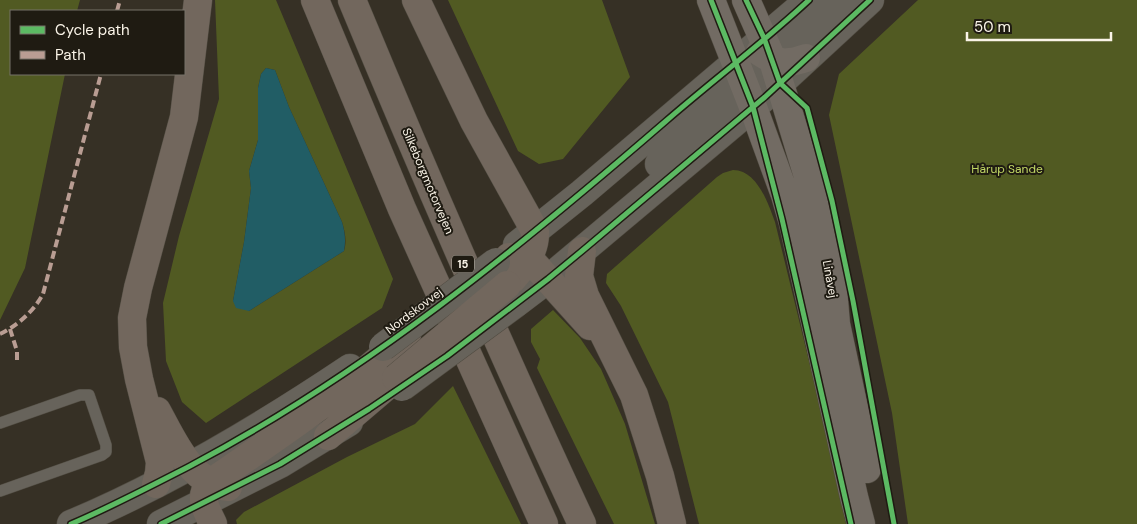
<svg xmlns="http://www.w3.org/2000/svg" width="1137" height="524" font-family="'DM Sans',sans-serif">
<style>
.green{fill:#515a22;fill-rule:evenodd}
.water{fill:#215d65}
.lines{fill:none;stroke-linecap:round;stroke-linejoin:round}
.service-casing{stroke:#514c42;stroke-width:12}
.tertiary-casing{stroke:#514c42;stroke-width:29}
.secondary-casing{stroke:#514c42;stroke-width:29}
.motorway-casing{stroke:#514c42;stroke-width:29}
.service{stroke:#67635b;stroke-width:11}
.tertiary{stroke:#67635b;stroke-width:28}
.secondary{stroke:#726b63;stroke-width:28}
.motorway{stroke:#72675d;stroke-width:28}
.tertiary-bridge-casing{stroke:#514c42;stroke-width:29;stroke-linecap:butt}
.motorway-bridge-casing{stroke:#514c42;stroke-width:29;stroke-linecap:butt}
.tertiary-bridge{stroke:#67635b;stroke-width:28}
.motorway-bridge{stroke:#72675d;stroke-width:28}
.quiet{stroke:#b99d93;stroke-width:4;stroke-dasharray:8 4;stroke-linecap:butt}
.cycleway-casing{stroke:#1f1b12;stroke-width:8}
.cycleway{stroke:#5cba63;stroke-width:5}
.labels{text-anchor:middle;stroke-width:4;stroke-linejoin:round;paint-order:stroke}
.shield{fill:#1f1b12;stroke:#b8b3a8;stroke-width:1}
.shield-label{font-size:11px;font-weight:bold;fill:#faf4e8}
.park-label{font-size:12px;fill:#c1d765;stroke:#1f1b12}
.street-label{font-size:12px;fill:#faf4e8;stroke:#1f1b12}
</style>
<rect width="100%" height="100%" fill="#363025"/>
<path class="green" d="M0,0H80L77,11H11V74H65L25,268L0,320Z
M215,0H276L393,279L382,308L206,423L182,402L166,361L163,303L179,236L219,99ZM266,68L275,70L289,107L342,222C345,232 347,241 344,251L249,311L233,301L244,242L251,188L249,171L258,140V88L261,74Z
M448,0H602L630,77L563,159L539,164L518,151Z
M918,0H1137V524H908L892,413L829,115L839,74Z
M733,170C757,170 768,203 775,222L822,414L846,524H699L668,402L621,306L606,283L607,274L717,177L723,173Z
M553,310L580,338L601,369L625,424L655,524H614L537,368L540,359L531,342V329Z
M453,386L521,524H237L236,520L244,512L347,457L415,424Z"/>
<path class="water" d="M266,68L275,70L289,107L342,222C345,232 346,241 344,251L249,311L236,308L233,301L244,242L251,188L249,171L258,140V88L261,74Z"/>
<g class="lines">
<defs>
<path id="service" d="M0,423L80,395H89L106,445V452L102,455L0,491"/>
<path id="tertiary" d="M761,74L773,61L840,0
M659,164L697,126L748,70
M517,245L582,193L809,0
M515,304L548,279L765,97L870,0
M71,524C169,483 262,427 350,368
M161,524L280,464L349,422"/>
<path id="secondary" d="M711,0L753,107L785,195L793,223L854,497L861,524
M746,0L773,61L809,180L833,289L836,324L867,469
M760,52C778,64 786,65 806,58"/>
<path id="motorway" d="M315,0L402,209L544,524
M352,0C425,176 501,351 582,524
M416,0L474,121L535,231C536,253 521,270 507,285
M582,251L579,276L585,296L634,395L660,476L672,524
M509,257H518L535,265L590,326
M157,411C173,440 191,484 228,487
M328,436L396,378
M156,484L159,473L160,462L139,379L133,347L132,318L138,288L184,117L198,0
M213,524C206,509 198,497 210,483C278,436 346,391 407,335"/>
</defs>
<use href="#service" class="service-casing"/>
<use href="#tertiary" class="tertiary-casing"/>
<use href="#secondary" class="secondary-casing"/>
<use href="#motorway" class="motorway-casing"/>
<use href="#service" class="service"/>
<use href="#tertiary" class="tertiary"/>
<use href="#secondary" class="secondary"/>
<use href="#motorway" class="motorway"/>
<defs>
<path id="tertiary-bridge" d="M383,347L496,262
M402,387L515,304"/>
<path id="motorway-bridge" d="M396,378L507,285"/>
</defs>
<use href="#tertiary-bridge" class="tertiary-bridge-casing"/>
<use href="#motorway-bridge" class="motorway-bridge-casing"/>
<use href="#tertiary-bridge" class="tertiary-bridge"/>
<use href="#motorway-bridge" class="motorway-bridge"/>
<path class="quiet" d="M117,11L120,0
M10,329L17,351V364
M0,334C17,326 34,311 43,294L101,74"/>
<defs>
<path id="cycleway" d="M711,0L753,107L782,219L851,524
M746,0L764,38L780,83L807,108L832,201L853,301L894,524
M71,524C111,507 151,486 190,466C364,374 518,249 666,121C713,80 763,43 809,0
M161,524L280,464L369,409L447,356L548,279L582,251L765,97L870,0"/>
</defs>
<use href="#cycleway" class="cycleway-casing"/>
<use href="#cycleway" class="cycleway"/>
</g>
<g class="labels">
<rect class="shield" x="452" y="255.5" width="22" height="17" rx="4"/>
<g class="shield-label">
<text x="463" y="268">15</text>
</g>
<g class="park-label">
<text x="1007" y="173">Hårup Sande</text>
</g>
<g class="street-label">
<text transform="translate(428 181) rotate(67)" y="4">Silkeborgmotorvejen</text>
<text transform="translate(830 279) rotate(80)" y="4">Linåvej</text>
<text transform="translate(414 311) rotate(-37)" y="4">Nordskovvej</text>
</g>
</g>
<rect x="10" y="10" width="175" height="65" fill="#1f1b12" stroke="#777268"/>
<rect x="20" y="26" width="25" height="8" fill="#5cba63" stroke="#777268"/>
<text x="55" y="35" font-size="15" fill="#faf4e8">Cycle path</text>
<rect x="20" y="51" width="25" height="8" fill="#b99d93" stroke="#777268"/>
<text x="55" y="60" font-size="15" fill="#faf4e8">Path</text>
<path d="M967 32v8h144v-8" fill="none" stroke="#faf4e8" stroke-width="2.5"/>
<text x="974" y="32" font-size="15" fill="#faf4e8" stroke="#1f1b12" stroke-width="4" paint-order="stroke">50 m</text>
</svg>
